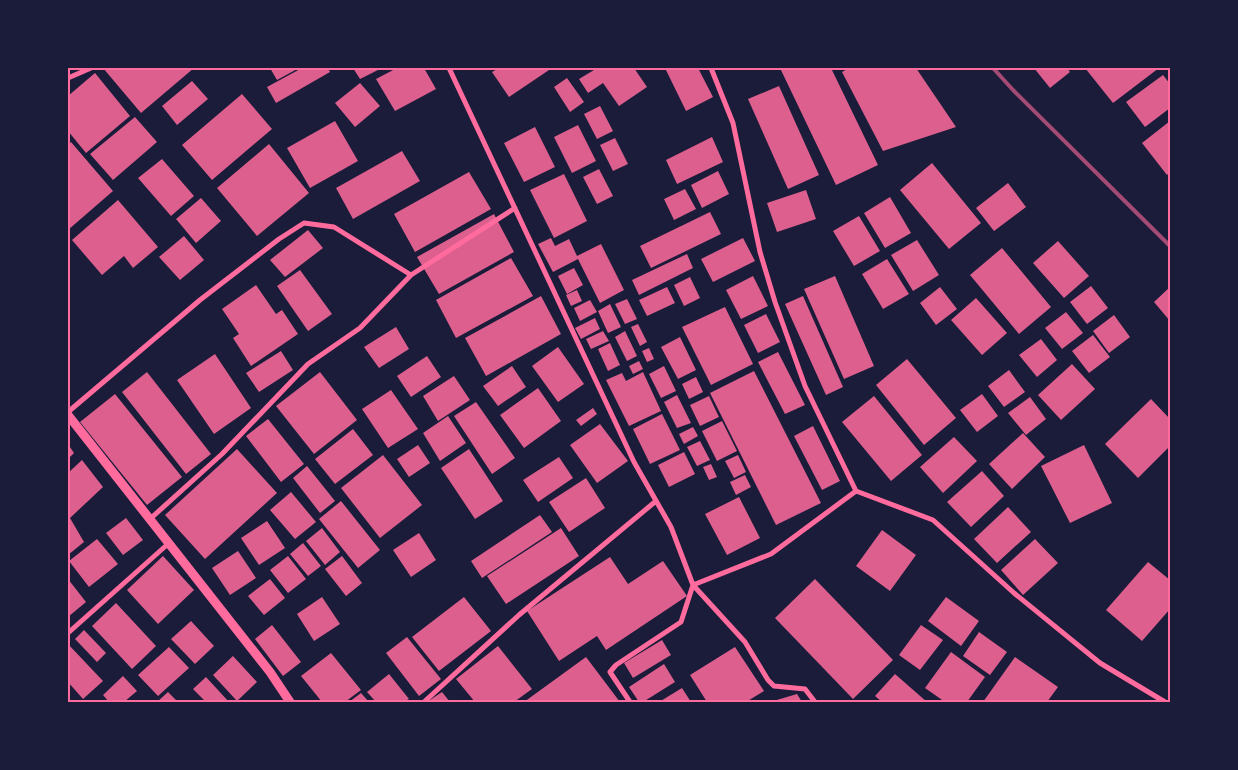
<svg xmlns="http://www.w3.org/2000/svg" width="1238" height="770" font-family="Literata,serif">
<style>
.building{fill:#dd5f8e}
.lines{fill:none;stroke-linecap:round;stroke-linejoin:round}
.minor{stroke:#ff6b9d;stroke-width:5}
.tertiary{stroke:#ff6b9d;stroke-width:9}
.rail{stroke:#a44b75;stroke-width:4}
.neatline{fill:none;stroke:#ff6b9d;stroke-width:2}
</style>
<rect width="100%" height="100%" fill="#1b1b3a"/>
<path class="building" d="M103,68H194L141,113Z
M270,68H299L277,80Z
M302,68H328L330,72L276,103L267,87Z
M353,68H382L360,79Z
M397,68H424L436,89L395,111L376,79Z
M499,68H552L509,97L492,72Z
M592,68H634L647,87L619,106L603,83L588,93L579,79L594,70Z
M665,68H698L713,97L686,111Z
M780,68H831L878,165L836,185Z
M849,68H916L956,127L883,151L842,72Z
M1034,68H1067L1070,72L1050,88Z
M1085,68H1159L1113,103Z
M95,73L130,116L86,153L68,131V96Z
M1163,75L1170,84V108L1145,127L1126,102Z
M567,78L584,102L570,112L554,87Z
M192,81L208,99L177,125L162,106Z
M360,83L380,106L355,127L335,103Z
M779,86L819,175L788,189L748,99Z
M242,94L272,129L212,180L182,145Z
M600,106L613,131L597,139L584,114Z
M135,117L157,142L113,180L90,154Z
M335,121L358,161L310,188L287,148Z
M1170,121V172L1167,175L1142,143Z
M578,125L596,161L572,173L554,137Z
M535,127L555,167L524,182L504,143Z
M712,137L723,162L677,184L666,160Z
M615,138L628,164L613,171L600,145Z
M71,142L113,191L68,230V145Z
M269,144L309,193L257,236L217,188Z
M402,151L420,181L353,219L336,188Z
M162,159L194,196L171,216L138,178Z
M932,163L981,223L949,249L900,190Z
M599,169L613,196L597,204L583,177Z
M718,171L729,194L702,208L691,185Z
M469,172L491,209L415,252L394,214Z
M564,174L587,221L554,238L530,190Z
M1008,183L1026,207L994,231L976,208Z
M685,189L696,209L674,220L664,199Z
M806,190L816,219L777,232L767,203Z
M890,197L911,233L885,248L864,213Z
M201,198L221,221L196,243L176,219Z
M118,200L158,247L133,268L124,256L102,275L72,240Z
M710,212L721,234L651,268L640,246Z
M494,214L514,252L439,294L417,257Z
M859,216L880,251L854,266L833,231Z
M308,230L323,248L285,277L270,260Z
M184,236L204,260L180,280L159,257Z
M551,238L555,246L569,239L577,256L601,244L624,290L600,303L578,259L553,272L538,244Z
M743,238L755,261L713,282L701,259Z
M917,240L939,275L913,291L891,255Z
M1058,241L1089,276L1064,298L1033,263Z
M1002,248L1051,307L1019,334L970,275Z
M687,254L693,268L639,295L632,280Z
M511,258L533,296L456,338L436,300Z
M887,259L909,294L883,309L862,274Z
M574,268L583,285L567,294L558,276Z
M300,270L332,314L308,331L277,286Z
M753,276L768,306L741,319L726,290Z
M835,276L874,366L844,379L804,289Z
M690,277L700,298L684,306L674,285Z
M256,285L276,314L282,310L298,334L251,366L233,338L239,334L222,309Z
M1091,286L1108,308L1087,324L1070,302Z
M667,287L675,303L647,316L639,300Z
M940,287L957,309L936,325L920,303Z
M1170,287V321L1154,302Z
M577,290L582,301L571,306L566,295Z
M541,296L561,334L486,376L465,338Z
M803,296L843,387L826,395L785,304Z
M976,298L1007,333L982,355L951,320Z
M627,299L637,319L625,324L615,304Z
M590,300L597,312L580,321L574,308Z
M610,304L621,327L608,333L598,311Z
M725,307L753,364L711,385L682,327Z
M1066,312L1083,333L1062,349L1045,328Z
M766,314L780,342L758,353L744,325Z
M1114,315L1130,337L1109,353L1093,331Z
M595,318L600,329L581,339L575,328Z
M638,324L647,342L640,346L631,327Z
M396,327L409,349L379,368L364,347Z
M603,331L609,341L591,349L586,339Z
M625,331L637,356L627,361L615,337Z
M1093,335L1110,357L1089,373L1072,351Z
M680,337L696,370L678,379L661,347Z
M1041,339L1057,360L1037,377L1019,355Z
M610,343L620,365L608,371L598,349Z
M558,347L584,384L558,402L532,366Z
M649,348L654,359L647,362L642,351Z
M281,351L293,370L259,392L246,373Z
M778,352L805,405L785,414L758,362Z
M215,354L251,408L214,434L177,380Z
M427,356L441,377L411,397L397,376Z
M907,359L956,418L924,445L876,385Z
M639,361L643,369L633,374L629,366Z
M1072,364L1095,389L1061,420L1038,395Z
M512,366L526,387L498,406L483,386Z
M664,366L676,391L661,398L649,374Z
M1009,370L1025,392L1004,407L988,386Z
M754,371L821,503L776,525L710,393Z
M147,372L211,454L186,474L122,392Z
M320,372L357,420L314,454L276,406Z
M643,372L661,411L629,426L606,380L622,373L626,381Z
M454,376L470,400L438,421L423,396Z
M696,377L703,392L689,399L682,384Z
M538,388L561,421L524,448L500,415Z
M391,390L418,429L388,448L362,409Z
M115,394L182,477L147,505L80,422Z
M982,394L998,416L977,432L960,410Z
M677,395L691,423L677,428L664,402Z
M709,396L719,417L700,426L690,405Z
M874,396L922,455L891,481L842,422Z
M1030,397L1046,419L1026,435L1008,413Z
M1151,399L1170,419V446L1138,478L1105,444Z
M476,402L515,458L492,474L454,416Z
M593,408L597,414L581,426L576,420Z
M662,414L680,450L650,464L633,429Z
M448,416L466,443L440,461L423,433Z
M268,419L304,464L281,482L246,436Z
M722,421L737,451L717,461L702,431Z
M600,424L628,461L597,483L570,445Z
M813,426L840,481L822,490L794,436Z
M693,427L698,436L684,444L679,434Z
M353,429L373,455L335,484L315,459Z
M1023,433L1045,457L1012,489L989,464Z
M954,437L977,461L943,493L920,467Z
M700,441L710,460L697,466L687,447Z
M68,444L74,453L68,459Z
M418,445L430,463L409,477L397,459Z
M1084,445L1112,503L1070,523L1041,466Z
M237,449L277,493L205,559L165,515Z
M469,449L503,501L475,519L441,468Z
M684,452L695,474L669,487L658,465Z
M383,455L422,505L380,538L341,488Z
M738,455L746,472L734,478L725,461Z
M559,457L573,478L538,502L523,480Z
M82,460L103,487L70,518L84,542L68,555V473Z
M711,464L717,477L709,480L703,467Z
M307,466L335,501L320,513L293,478Z
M982,471L1004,496L971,527L947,502Z
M745,475L751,487L736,495L730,482Z
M586,478L605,508L569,532L549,502Z
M291,492L316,522L295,539L270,510Z
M739,497L760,538L727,555L705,514Z
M341,501L380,550L358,568L319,519Z
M1008,507L1031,532L997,563L974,539Z
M540,515L552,532L482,578L471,561Z
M126,518L143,540L123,555L106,533Z
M267,521L285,548L259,565L241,538Z
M322,528L340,552L325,565L306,541Z
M561,528L579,556L506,604L487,576Z
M882,530L916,555L890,591L856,566Z
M419,533L436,560L411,577L393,550Z
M97,539L118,564L89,587L69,561Z
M1035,539L1058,563L1023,595L1001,570Z
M303,543L321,566L308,576L290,554Z
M238,551L256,578L230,595L212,568Z
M163,556L194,590L158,624L127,590Z
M288,556L306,579L288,593L270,570Z
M342,556L362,583L346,596L325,569Z
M610,557L628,584L663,561L687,596L606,650L597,636L559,661L527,611Z
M1148,562L1170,580V609L1142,641L1106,610Z
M68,579L86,602L68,617Z
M270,579L285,598L264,615L248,596Z
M815,579L893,660L853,699L775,618Z
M322,597L340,624L314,641L297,614Z
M464,597L491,631L439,671L412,637Z
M946,597L979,621L961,646L928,621Z
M116,603L156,646L132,669L92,626Z
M191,621L214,646L195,664L171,639Z
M272,625L301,662L283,676L255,639Z
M921,625L943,640L920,670L899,655Z
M84,630L106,653L97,662L75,639Z
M979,632L1007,652L990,675L963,656Z
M407,637L441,679L419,696L386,653Z
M662,640L671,655L633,678L624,663Z
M68,644L103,681L83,699L68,682Z
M498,646L532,689L514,702H475L456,679Z
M169,647L189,668L158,696L138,675Z
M735,647L764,691L746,702H707L690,675Z
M951,652L985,677L967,702H945L925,688Z
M331,653L361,690L345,702H322L301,676Z
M233,656L257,682L237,701L213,675Z
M586,657L620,702H524Z
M1015,657L1058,687L1047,702H983Z
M664,664L675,682L643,702H639L629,687Z
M389,674L409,699L403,702H376L367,692Z
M895,674L927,702H882L875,696Z
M123,676L137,691L124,702H109L103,695Z
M206,677L229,702H206L193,689Z
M682,688L691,702H659Z
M168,692L178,702H157Z
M442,692L450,702H427Z
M361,693L369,702H349Z
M797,694L802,702H770Z"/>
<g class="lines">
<path class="minor" d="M449,68L634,462L671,527L693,585L681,622L616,665L610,672L630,702
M711,68L733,123L760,252L775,302L805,386L856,491L771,554L693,585L745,642L768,680L774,686L805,689L815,702
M68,78L91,68
M68,412L200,300L279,239L304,223L334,227L411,275L515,208
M856,491L933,520L1014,593L1100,663L1165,702
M150,519L222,454L308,364L360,328L411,275
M68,633L169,543
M424,702L519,615L656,501"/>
<path class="tertiary" d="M68,415L270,672L290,702"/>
<path class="rail" d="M993,68L1013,90L1170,246"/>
</g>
<rect width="1238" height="770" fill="none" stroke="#1b1b3a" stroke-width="138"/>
<rect x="69" y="69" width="1100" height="632" class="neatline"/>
</svg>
